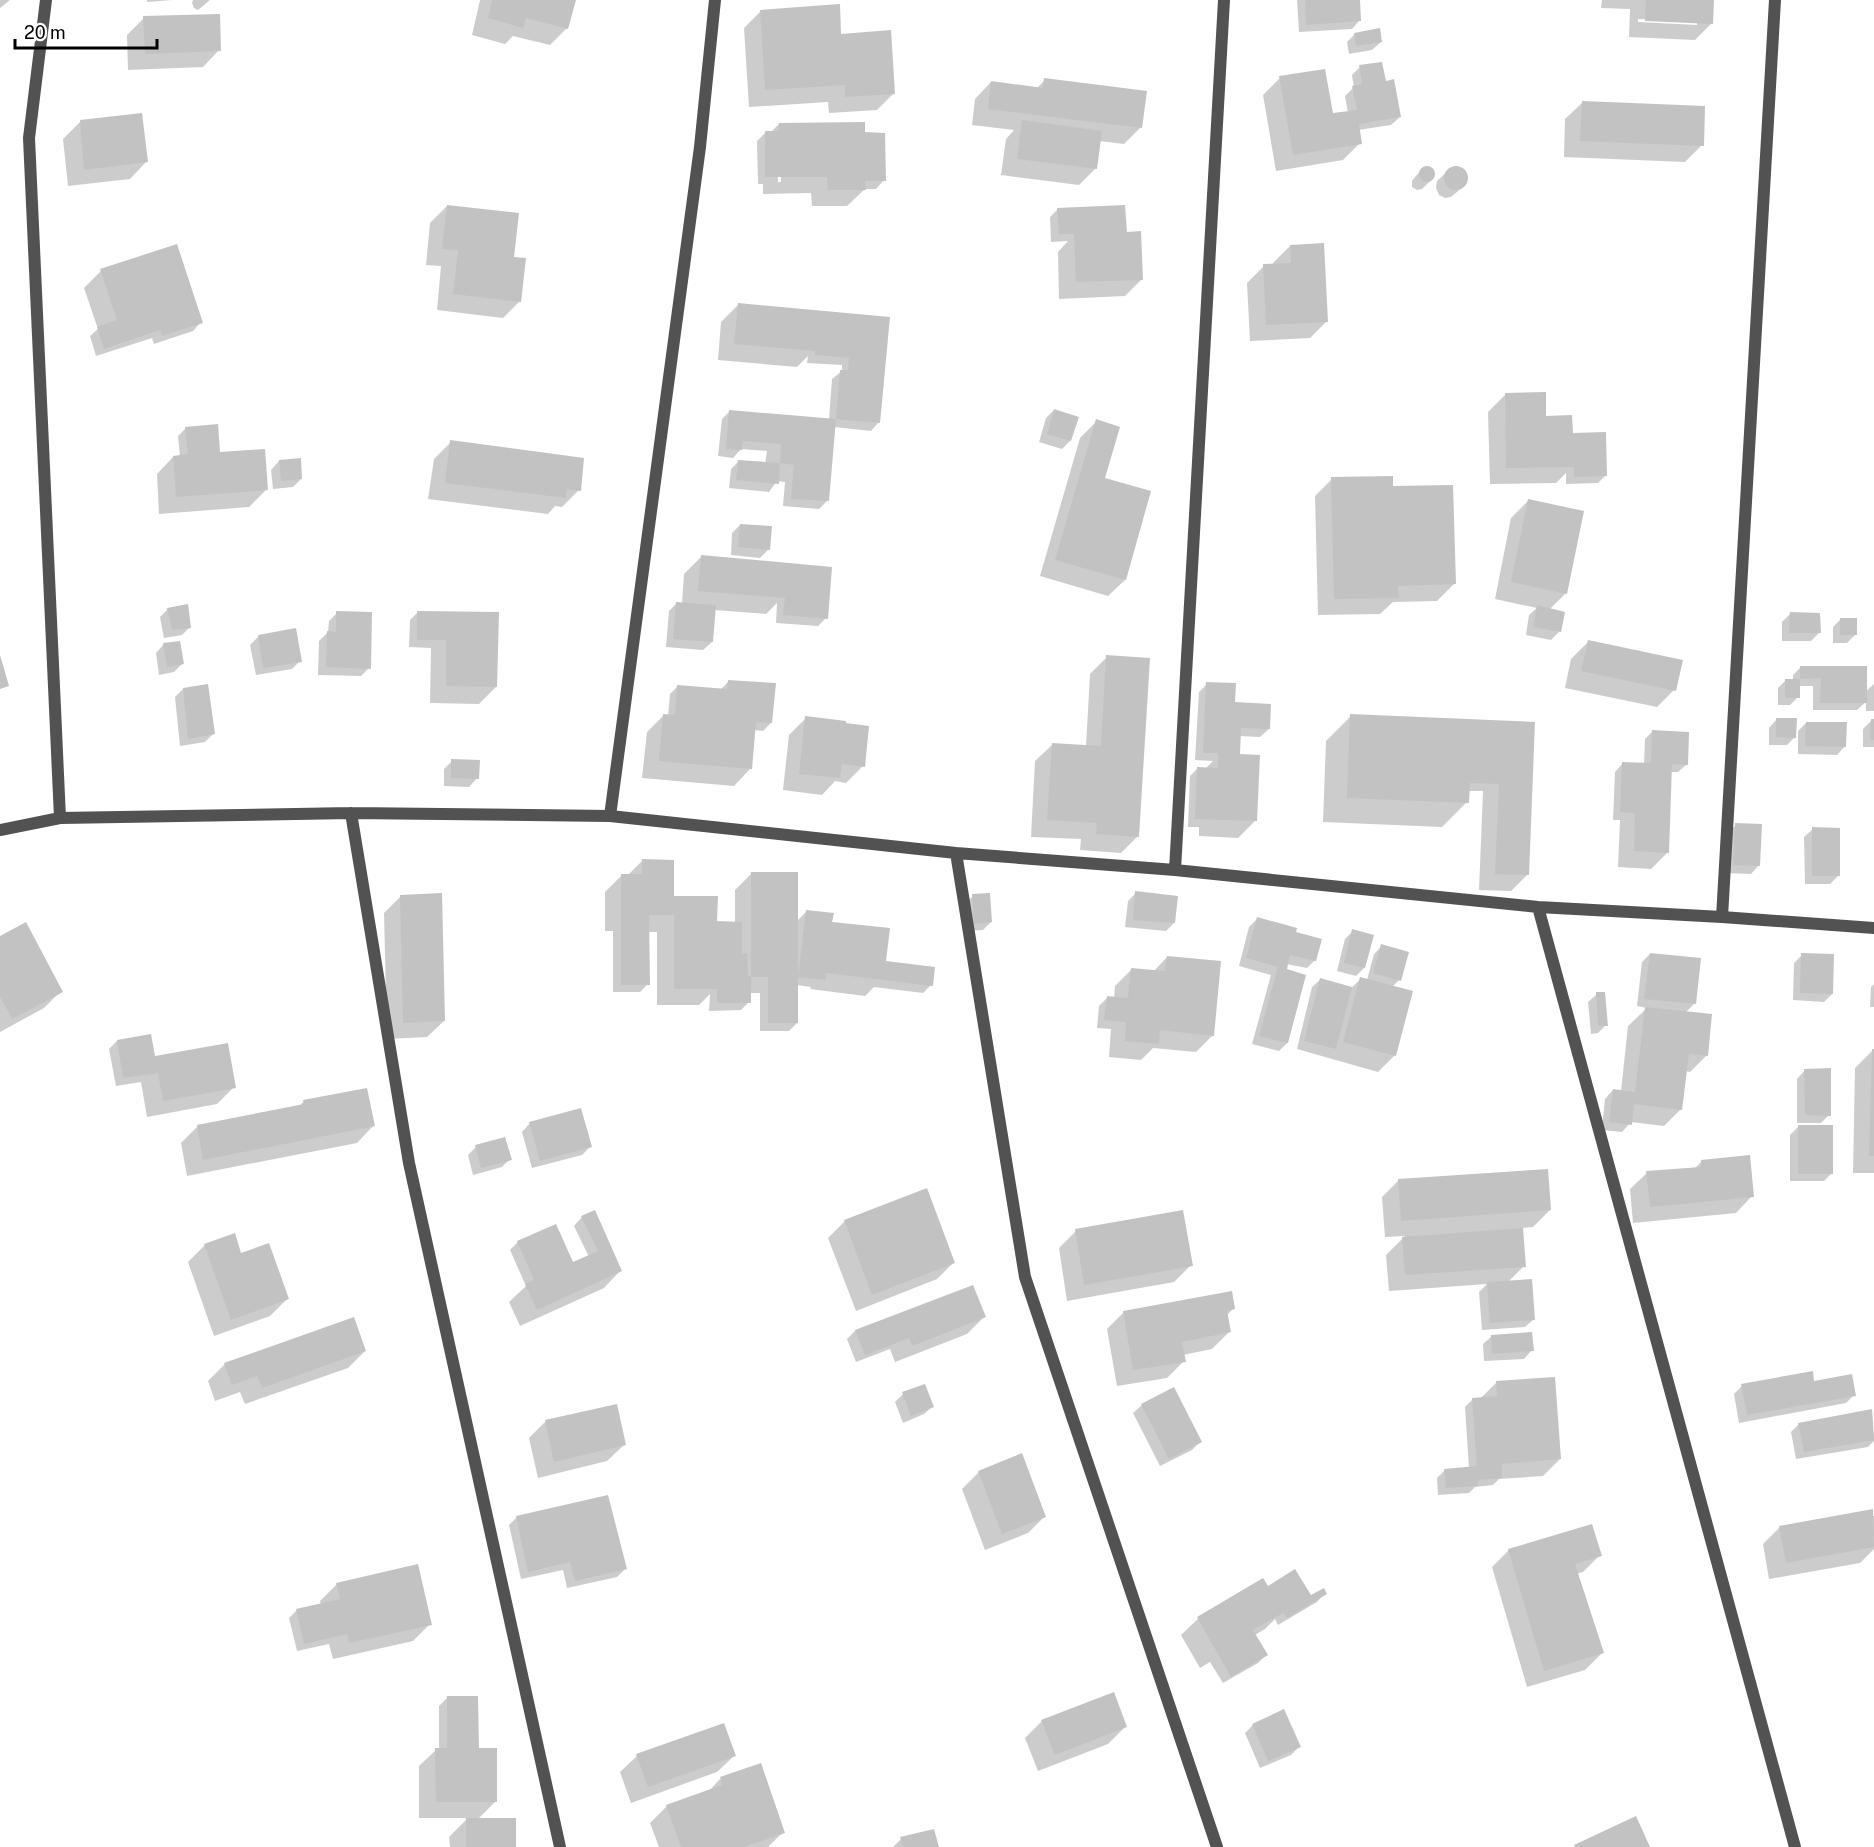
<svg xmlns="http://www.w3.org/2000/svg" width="1874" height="1847" font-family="'Public Sans',sans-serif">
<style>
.shadow{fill:#0003;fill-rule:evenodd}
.building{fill:#c2c2c2}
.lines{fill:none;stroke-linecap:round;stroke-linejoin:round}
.street{stroke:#525252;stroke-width:12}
</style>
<rect width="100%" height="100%" fill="#fff"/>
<path class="shadow" d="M0,0H10L0,8Z
M147,0H172L147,2Z
M193,0H210L198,10L194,8L192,3Z
M480,0H574L567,28L550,45L513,36L505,44L472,35Z
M1297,0H1358L1360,20L1352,29L1299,32Z
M1602,0H1712V23L1695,40L1629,37L1630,9L1601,8ZM1638,19L1697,22V25L1638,22Z
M761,11L840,35L894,93L877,110L829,113L828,102L749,107L744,28Z
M144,18L219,50L203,67L128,70L127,35Z
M1355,34L1381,42L1372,50L1349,54L1347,42Z
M1360,67L1385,83L1400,117L1391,125L1358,130L1360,143L1343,160L1276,171L1263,95L1280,78L1332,115L1348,113L1345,96L1354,87L1352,75Z
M1045,80L1141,127L1124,144L1099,141L1096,168L1079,185L1001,175L1006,139L1014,130L972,125L975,99L991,82L1036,89Z
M1582,103L1702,145L1685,162L1564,157L1565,119Z
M80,122L146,162L130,179L68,186L63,139Z
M779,124L863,136L884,180L876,189H865L847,206H812L811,193L763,194V184H758L757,141L766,132H771ZM777,133H780L781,182H778Z
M1429,167L1433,170L1434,176L1431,180L1422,189L1417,190L1412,187V181L1415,177L1423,168Z
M1452,167H1458L1464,170L1467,177L1466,183L1457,192L1451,197L1445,198L1439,195L1436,188L1437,181Z
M447,206L512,258L520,301L503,318L437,310L441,266L426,265L430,223Z
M1058,209L1125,233L1142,279L1125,296L1059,299L1058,252L1068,241L1051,242L1050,217Z
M1290,246L1327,321L1310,338L1250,341L1247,283L1264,266L1273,265V263Z
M101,271L201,322L193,331L154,344L152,338L96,356L90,336L98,329L84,288Z
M738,305L888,318L879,422L871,431L834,427L827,501L819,509L783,506L785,482L777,481L769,492L729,488L731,469L739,461L765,464L767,451L741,449L733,458L718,456L722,419L730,411L829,420L832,379L842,371V365L807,363L808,356L797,367L718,360L721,322Z
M1505,395L1545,417L1571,436L1606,475L1598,483L1566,484V473L1556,483L1490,484L1488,412Z
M1054,410L1070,441L1062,449L1039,442L1046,418Z
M1097,421L1103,479L1149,492L1125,580L1108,596L1040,576L1080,438Z
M186,428L218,451L266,490L249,507L159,514L157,474L173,457H180L178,436Z
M451,442L579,490L562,507L555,506L548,514L428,499L434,459Z
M279,461L301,479L293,487L273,489L271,470Z
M1332,479L1391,488L1454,584L1437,601L1393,602L1380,614L1318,615L1315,496Z
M1528,501L1566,593L1549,610L1559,632L1551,640L1526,635L1529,615L1537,608L1495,599L1511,518Z
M740,525L768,550L760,558L731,555L732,533Z
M701,557L830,568L826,618L818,626L776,623L777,603L766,614L714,610L712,642L703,650L666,647L669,611L677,603L682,604L684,574Z
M168,609L190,627L182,635L164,638L160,617Z
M418,612L496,687L479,704L430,703L431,648L409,647L410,620Z
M337,613L369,668L361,676L318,675L319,641L328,632L329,621Z
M1790,614L1819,633L1811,641H1782V622Z
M1841,619L1855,635L1847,643H1833V627Z
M259,636L300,661L292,669L256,675L250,645Z
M1588,642L1674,690L1657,707L1565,688L1571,659Z
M164,644L182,664L174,672L159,675L156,653Z
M1107,657L1138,836L1121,853L1080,850L1081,839L1031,837L1035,761L1052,745L1086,746L1090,674Z
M1801,667L1865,692L1874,684V711H1866V702L1857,710H1813V686H1798V697L1790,705H1778V688L1786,680H1793V675Z
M729,681L771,723L763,731L754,730L750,769L734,786L642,778L647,732L664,715L668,716L670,694L678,686L720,690Z
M1207,684L1269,729L1260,737L1239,736L1238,756L1255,821L1238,838L1199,836V827H1188L1190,776L1198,768L1205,769L1213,761L1195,760L1199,692Z
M183,689L213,734L205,742L180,746L175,697Z
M1351,716L1534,724L1528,874L1511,891L1479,890L1483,791H1468L1467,802L1442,827L1323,822L1326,741Z
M806,718L863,766L846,783L835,781L822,795L783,790L789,735Z
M1777,719L1795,737L1787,745H1769V728Z
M1871,721H1874V747H1863V729Z
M1806,723L1845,746L1837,755L1798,754V731Z
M1653,731L1687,764L1678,772H1670L1668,852L1651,869L1618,867L1620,820H1613L1615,772L1623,763L1644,764L1645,739Z
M452,761L477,778L469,787L444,786V769Z
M1736,825L1759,865L1751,874L1726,873L1728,833Z
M1813,829L1838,876L1830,884H1805L1804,837Z
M642,861L673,897L716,923H735V890L752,873L797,921L806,912L831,923L884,962L931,985L923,993L874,987L865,996L810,989L811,987L797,985V1023L789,1031H760V993H749V1002L741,1010L709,1011L710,994L699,1005H657V932H648V984L640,992H613V931H605V892L622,875L627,876Z
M1136,893L1174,923L1166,931L1125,927L1128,901Z
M401,896L444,1021L427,1037L387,1039L384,913Z
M973,896L991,922L983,930L967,931L965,904Z
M1257,919L1294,933L1315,960L1307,968L1286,964L1287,1043L1279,1051L1252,1044L1271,975L1239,966L1249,927Z
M1353,931L1364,968L1356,976L1337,971L1345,939Z
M0,938L61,991L44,1008L0,1032Z
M1382,946L1399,980L1392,987L1395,1055L1378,1072L1297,1049L1312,987L1321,979L1351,988L1361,979L1367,980L1374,954Z
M1650,954L1694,1004L1685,1013L1707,1055L1690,1072L1685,1071L1681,1109L1664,1126L1631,1122L1622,1132L1602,1130L1605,1099L1613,1090L1621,1091L1628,1026L1647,1008L1637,1006L1642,962Z
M1802,955L1832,994L1824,1002L1793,1000L1794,963Z
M1167,957L1213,1035L1196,1052L1153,1048L1141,1060L1109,1057L1111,1029L1097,1028L1099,1006L1107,998L1114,999L1115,986L1132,969L1153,972Z
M1874,984V1007H1870L1871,987Z
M1597,994L1606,1025L1598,1033L1591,1034L1588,1002Z
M117,1041L154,1060L234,1087L217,1104L147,1117L141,1082L116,1086L109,1049Z
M1872,1051H1874V1173H1853L1855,1068Z
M1805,1070L1829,1115L1821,1123H1797V1079Z
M303,1102L373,1126L357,1143L187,1176L181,1143L198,1126L299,1107Z
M530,1123L590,1147L582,1155L532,1168L522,1132Z
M1798,1127L1832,1173L1824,1181H1790V1135Z
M476,1147L510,1159L502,1167L473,1175L468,1155Z
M1702,1161L1752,1196L1736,1213L1633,1223L1630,1189L1647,1173L1694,1169Z
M1399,1180L1550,1210L1533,1227L1522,1228L1524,1266L1508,1282L1534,1319L1525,1327L1482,1330L1479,1292L1487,1284L1389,1291L1386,1255L1405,1236L1385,1237L1382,1197Z
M582,1217L620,1271L604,1288L520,1326L509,1302L526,1286L510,1250L518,1242L572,1264L589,1257L574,1226Z
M845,1221L953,1263L937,1279L856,1311L828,1238Z
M1076,1231L1191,1265L1174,1282L1067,1301L1059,1248Z
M205,1245L240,1255L287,1299L270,1316L214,1336L188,1262Z
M972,1287L984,1317L967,1334L895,1362L890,1349L856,1362L847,1339L855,1331Z
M1233,1309L1226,1316L1229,1332L1212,1349L1183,1355L1184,1361L1167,1378L1117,1386L1107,1329L1124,1312Z
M1492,1336L1532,1350L1524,1359L1484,1361L1483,1344Z
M365,1351L348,1368L245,1404L240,1392L215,1401L208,1381L225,1364Z
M1496,1383L1560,1459L1543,1476L1499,1479L1493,1485L1475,1487L1469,1493L1438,1495L1437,1478L1445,1470L1469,1468L1465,1407L1473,1399H1480Z
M1813,1383L1854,1395L1846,1403L1739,1423L1734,1394L1742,1386Z
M903,1394L933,1406L924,1414L903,1423L895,1402Z
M1142,1405L1200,1442L1192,1450L1160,1466L1133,1413Z
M1871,1410L1874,1441L1868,1447L1796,1459L1791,1432L1799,1424Z
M546,1421L624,1445L607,1461L538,1478L529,1438Z
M979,1472L1045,1516L1028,1533L985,1550L962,1489Z
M1873,1516H1874V1549L1860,1563L1769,1579L1763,1544L1780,1527Z
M517,1517L625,1569L617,1577L567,1588L563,1570L521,1579L509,1525Z
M1509,1550L1600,1555L1583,1572L1576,1574L1602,1653L1585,1670L1527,1687L1492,1567Z
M1263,1580L1267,1588L1310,1597L1325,1593L1317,1602L1278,1625L1275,1619L1265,1629L1255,1635L1266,1655L1258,1663L1223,1683L1210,1662L1200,1668L1181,1635L1198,1619Z
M337,1584L430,1624L413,1641L333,1659L329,1644L297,1651L289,1618L297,1610L321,1605L320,1601Z
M447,1698L477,1749L496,1801L477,1820L515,1847H450L449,1837L468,1818H419V1766L436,1750L439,1749V1706Z
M1042,1721L1125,1727L1108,1744L1038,1771L1025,1738Z
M1253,1725L1299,1747L1291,1755L1260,1768L1245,1733Z
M637,1756H734L717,1772L631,1803L620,1772Z
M720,1779L783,1832L768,1847H659L650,1823L667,1806L708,1792Z
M901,1839L937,1847H893Z"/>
<path class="building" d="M492,0H576L568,29L526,18L523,28L488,18Z
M1305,0H1360L1361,21L1306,25Z
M1646,0H1714L1713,24L1645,21Z
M840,4L841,34L891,30L895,94L845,97V85L765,90L760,10Z
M220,14L221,51L145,54L143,16Z
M1380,28L1382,42L1356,46L1354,33Z
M1382,62L1386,81L1394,79L1401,117L1359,124L1362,144L1293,155L1279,76L1325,69L1333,113L1357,110L1352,86L1362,84L1359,65Z
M1044,78L1147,91L1142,128L988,109L991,81L1043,88Z
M1582,101L1705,106L1704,146L1580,141Z
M142,113L148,162L84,170L80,120Z
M1022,120L1102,131L1097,169L1017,159Z
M865,122V132L885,133L886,181H865L866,190H828L827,177H765V131H778L779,123Z
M1444 178a12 12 0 1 1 24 0a12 12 0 1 1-24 0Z
M1419 174a8 8 0 1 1 16 0a8 8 0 1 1-16 0Z
M447,205L519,213L514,257L526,258L521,302L453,294L458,250L442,249Z
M1125,205L1127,232L1141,231L1143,280L1076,282L1074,234H1059L1057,208Z
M1324,243L1328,322L1266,325L1263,264L1291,263L1290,245Z
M177,244L203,323L162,336L160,330L104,349L97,327L117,320L100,269Z
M738,303L890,317L880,423L836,419L840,370H848L849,358L815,355V351L734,344Z
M1546,392V416L1572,415L1573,433L1606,432L1607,476L1574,477V467L1506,468L1505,393Z
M1054,409L1079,417L1071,441L1047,434Z
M729,410L836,419L829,501L791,499L794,465L780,463L781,444L743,441L742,450L726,449Z
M1096,419L1120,427L1105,478L1151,491L1126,580L1055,560Z
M218,424L220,452L265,449L268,490L176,497L173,456L188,454L185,427Z
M450,440L584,458L581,491L567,489L566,498L445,483Z
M301,458L302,479L281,481L279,460Z
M738,460L780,463L779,484L736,480Z
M1393,476V486L1453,485L1456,584L1398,586L1399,598L1334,599L1331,477Z
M1528,499L1584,511L1567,594L1511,582Z
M740,524L772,526L770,550L738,547Z
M701,555L832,567L828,619L783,615L785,598L698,591Z
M676,602L716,605L713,642L673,639Z
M188,604L191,628L172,630L167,608Z
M1537,605L1565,612L1561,632L1533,627Z
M336,611L372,612L371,669L326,667L327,631L336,632Z
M417,611L499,612L497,687L446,686V640H417Z
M1790,612L1820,613L1821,633H1789Z
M1840,618H1857V635H1840Z
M296,628L302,662L263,668L258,635Z
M1588,640L1683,660L1676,691L1581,671Z
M180,641L184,664L167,667L163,643Z
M0,655L9,686L0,689Z
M1106,655L1150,658L1139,837L1096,834L1097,823L1047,820L1052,743L1101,746Z
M1800,666H1867V703H1820L1821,678L1800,679Z
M1785,679H1800V698H1785Z
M728,680L776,683L772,723L756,722L752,769L659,761L663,714L675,715L677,685L727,689Z
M1206,682L1236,683L1235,702L1271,704L1270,729L1241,728L1240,754L1260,755L1257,821L1195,819L1197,767L1218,768V753H1203Z
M208,684L215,734L188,739L183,688Z
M1350,714L1535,722L1529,875L1495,874L1499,784L1470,783L1469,803L1347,798Z
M805,716L846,721V723L869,726L865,767L842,764L840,778L799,774Z
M1776,718H1797L1796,738L1776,737Z
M1871,719H1874V740H1870Z
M1806,722H1847L1846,747L1805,746Z
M1652,730L1689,732L1688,765L1672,764L1669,853L1634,851L1635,813L1620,812L1622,762L1651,763Z
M451,759L480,760L479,779L451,778Z
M1735,823L1762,824L1760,866L1733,865Z
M1812,827L1840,828V876H1812Z
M642,859L674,860V896H718L717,921L742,922V954L747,953L748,976L751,977V1003H717V989H674V915H649L650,985H621V874H642Z
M751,872H798V977L806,910L834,913L832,922L890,928L886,961L935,967L933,986L826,973V980L798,977V1023H768V977H751Z
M1135,891L1178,896L1175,923L1133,920Z
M442,893L445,1021L403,1023L400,895Z
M990,893L992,922L974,924L972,894Z
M1257,917L1297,928L1296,932L1322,939L1316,961L1290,955L1287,969L1306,975L1288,1043L1259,1036L1278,967L1246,958Z
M26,922L63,992L12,1019L0,996V936Z
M1352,929L1374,935L1365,968L1344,963Z
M1381,944L1409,952L1401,981L1373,973Z
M1650,953L1701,958L1696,1004L1644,999Z
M1801,953L1834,954L1833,994L1800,993Z
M1167,956L1221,961L1214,1036L1160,1030L1159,1044L1125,1041L1126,1022L1104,1020L1107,996L1128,998L1131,968L1165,971Z
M1360,977L1413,991L1396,1056L1343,1042Z
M1320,978L1352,987L1336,1049L1304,1041Z
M1596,992H1605L1608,1026H1598Z
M1645,1007L1712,1014L1708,1056L1689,1054L1682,1110L1634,1104L1632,1125L1609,1122L1613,1089L1635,1092Z
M151,1034L155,1056L228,1043L236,1088L163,1101L158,1073L123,1078L117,1040Z
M1872,1049H1874V1156H1869Z
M1831,1068V1116L1805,1115L1804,1069Z
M367,1088L375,1126L203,1160L197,1125L304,1104L303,1100Z
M581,1108L592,1147L540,1161L529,1122Z
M1798,1125H1833V1174H1798Z
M505,1137L512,1160L481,1168L475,1145Z
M1750,1155L1754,1197L1650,1207L1646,1171L1701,1167V1160Z
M1548,1169L1551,1210L1401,1221L1398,1179Z
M927,1188L955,1263L872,1295L844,1220Z
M595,1210L622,1271L537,1310L525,1284L534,1280L517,1241L556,1224L573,1262L598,1251L581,1216Z
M1183,1210L1193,1266L1084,1285L1075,1229Z
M1523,1228L1526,1267L1405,1275L1402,1237Z
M235,1233L241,1253L269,1243L289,1299L231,1320L204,1244Z
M1532,1279L1535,1320L1490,1323L1487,1282Z
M973,1285L986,1317L912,1346L909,1338L865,1355L855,1330Z
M1232,1291L1235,1309L1227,1311L1231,1332L1182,1342L1186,1362L1133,1370L1123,1311Z
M354,1317L366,1351L262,1388L257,1376L232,1385L224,1363Z
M1532,1332L1534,1351L1492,1354L1491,1335Z
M1813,1371L1814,1381L1852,1374L1856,1396L1747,1415L1741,1384Z
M1555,1377L1561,1459L1502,1464V1478L1478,1480V1486L1446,1488L1444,1469L1477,1466L1472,1398L1497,1396L1496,1381Z
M925,1384L934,1407L911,1416L902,1392Z
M1174,1387L1202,1442L1169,1459L1141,1404Z
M617,1404L626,1445L554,1462L545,1420Z
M1872,1409L1874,1440L1804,1452L1798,1423Z
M1022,1453L1046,1517L1002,1534L978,1471Z
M608,1495L627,1569L575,1581L570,1562L528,1572L516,1516Z
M1873,1509L1874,1547L1786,1563L1779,1526Z
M1592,1524L1602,1556L1575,1564L1604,1653L1544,1671L1508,1549Z
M418,1564L432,1625L349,1643L347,1634L304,1644L296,1609L340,1599L336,1583Z
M1295,1569L1311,1595L1324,1588L1327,1594L1287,1618L1283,1613L1253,1630L1268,1655L1231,1677L1197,1617L1263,1578L1268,1586Z
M1114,1692L1127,1727L1055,1755L1041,1720Z
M447,1696H478L479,1748H497V1802H436L435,1748H447Z
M1284,1709L1301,1747L1268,1761L1252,1724Z
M724,1723L736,1756L648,1787L636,1754Z
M761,1763L785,1833L744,1847H681L666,1805L722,1785L720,1777Z
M1636,1816L1650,1847H1575L1574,1845Z
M466,1818H516V1847H466Z
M934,1829L939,1847H903L900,1837Z"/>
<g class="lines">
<path class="street" d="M46,0L29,138L60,818
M351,813L409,1163L560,1847
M610,816L700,147L715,0
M0,830L60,818L351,813L610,816L956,853L1175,870L1538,907L1722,917L1874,928
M956,853L1025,1277L1217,1847
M1175,870L1224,0
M1538,907L1795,1847
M1722,917L1775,0"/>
</g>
<path d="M15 39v9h142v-9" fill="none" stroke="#000000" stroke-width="3"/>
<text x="24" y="39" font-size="18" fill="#000000" stroke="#ffffff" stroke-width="4.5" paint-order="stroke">20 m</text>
</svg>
